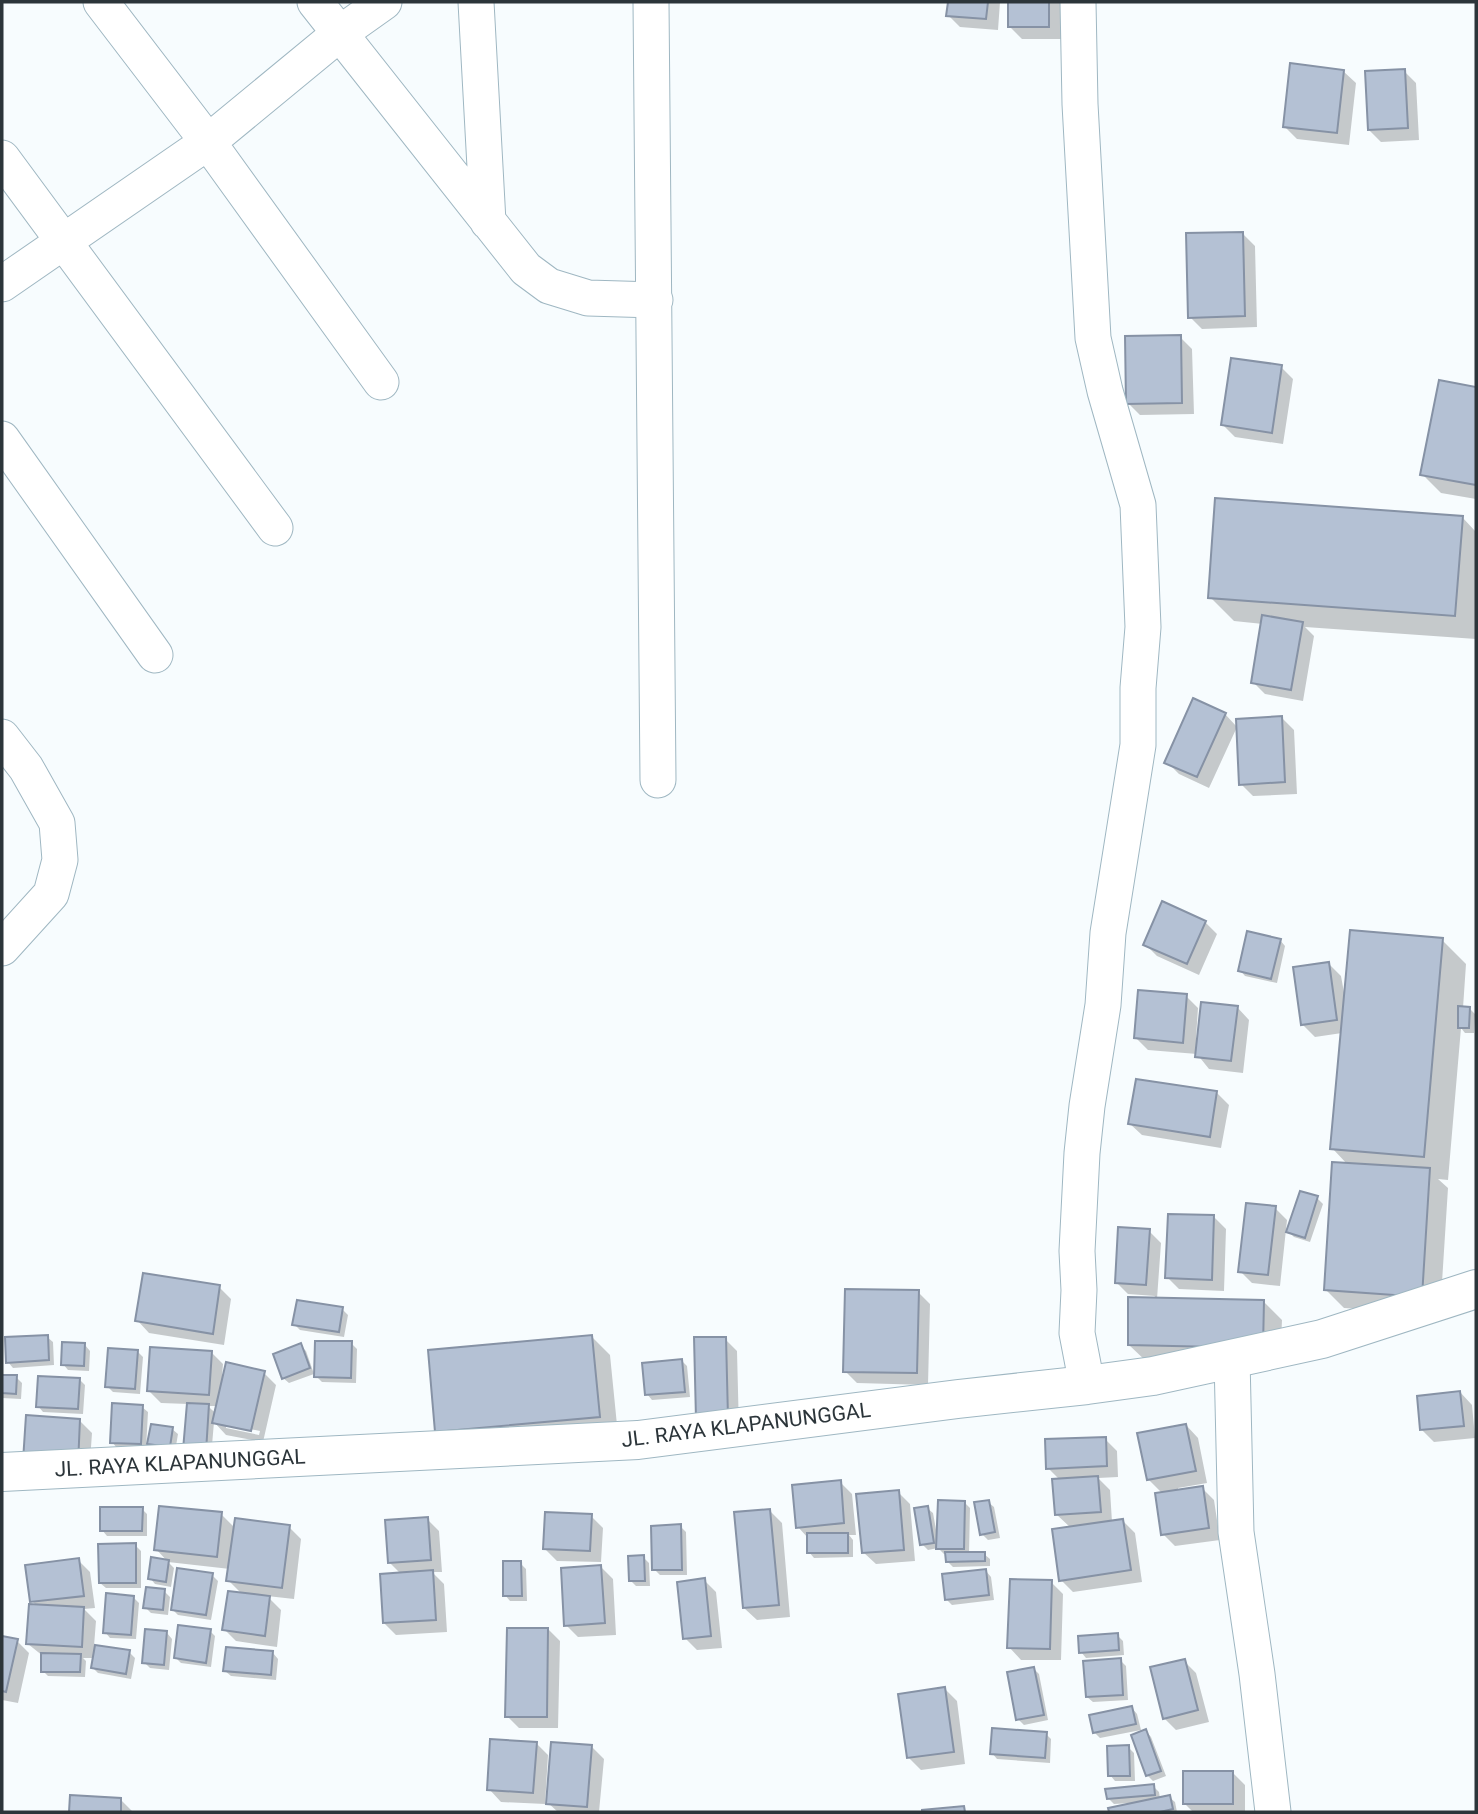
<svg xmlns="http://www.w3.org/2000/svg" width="1478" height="1814" font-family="Roboto,sans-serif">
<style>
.shadow{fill:#0003;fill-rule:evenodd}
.building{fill:#b4c1d4;stroke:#8692a5;stroke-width:2}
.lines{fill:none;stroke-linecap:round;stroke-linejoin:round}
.minor-casing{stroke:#9fb7c2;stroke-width:37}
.tertiary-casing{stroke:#9fb7c2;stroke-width:40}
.minor{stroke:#fff;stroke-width:35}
.tertiary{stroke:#fff;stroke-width:38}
.labels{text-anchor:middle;stroke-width:7;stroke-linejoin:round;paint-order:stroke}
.street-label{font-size:21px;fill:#2c353a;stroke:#fff}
</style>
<rect width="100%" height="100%" fill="#f7fcfe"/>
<path class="shadow" d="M949,2H1000L998,30L960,27L948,15Z
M1010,2H1061V39H1022L1010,27Z
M1343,71L1356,83L1349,145L1297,139L1285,127Z
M1404,71L1416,83L1419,140L1381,142L1369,130Z
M1243,234L1255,246L1257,327L1202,329L1190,317Z
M1180,337L1192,349L1194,414L1140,415L1128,403Z
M1281,367L1293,379L1283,444L1235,437L1223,425Z
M1440,382L1476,389V499L1441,493L1422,474Z
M1462,517L1476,532V639L1305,627L1314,636L1303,701L1265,694L1253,682L1263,624L1234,621L1210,597Z
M1225,714L1237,727L1209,788L1179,774L1167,762Z
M1282,718L1294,730L1297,794L1253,796L1241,784Z
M1205,922L1217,934L1199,975L1157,956L1145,944Z
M1280,940L1285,946L1277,983L1245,976L1240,970Z
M1442,940L1466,964L1463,1008H1469L1475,1014L1474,1033H1465L1461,1028L1448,1180L1438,1179L1448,1188L1440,1314L1344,1308L1326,1290L1348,1165L1332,1148L1342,1033L1315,1037L1303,1025L1329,964L1341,976L1345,998Z
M1186,996L1198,1008L1196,1038L1199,1039L1237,1007L1249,1020L1243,1073L1209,1069L1197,1054L1148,1050L1136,1038Z
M1217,1093L1229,1105L1221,1148L1142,1135L1129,1123Z
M1317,1198L1323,1204L1310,1242L1294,1237L1288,1231Z
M1275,1208L1287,1220L1280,1286L1252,1283L1240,1271Z
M1214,1217L1226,1229L1224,1291L1179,1289L1167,1277Z
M1149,1231L1161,1243L1157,1299L1263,1301L1282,1320L1280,1365L1148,1363L1129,1345L1155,1296L1128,1294L1116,1282Z
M219,1287L231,1299L224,1345L149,1333L137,1320Z
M918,1292L930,1304L928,1385L857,1383L845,1371Z
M342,1309L348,1315L344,1337L300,1330L294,1324Z
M47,1337L53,1342L54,1365L13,1368L8,1362Z
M592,1337L610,1355L618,1435L455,1449L430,1352Z
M725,1339L737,1351L739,1430L697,1418Z
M351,1343L357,1349L356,1383L322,1382L316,1376Z
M85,1345L90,1351L89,1371L68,1370L63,1364Z
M300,1345L306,1351L314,1374L289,1383L283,1378Z
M137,1351L143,1357L140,1394L113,1392L107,1386Z
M211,1352L223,1364L222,1376L264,1373L276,1385L263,1442L226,1435L214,1422L211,1457L188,1404L161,1403L149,1391ZM208,1406H218L216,1413L212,1410ZM226,1424L260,1431L259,1435L226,1428Z
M682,1361L687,1366L690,1397L652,1400L647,1394Z
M2,1376L16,1377L22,1383L21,1399L2,1398Z
M79,1379L85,1385L83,1414L43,1412L38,1406Z
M1460,1392L1472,1405L1475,1438L1434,1442L1422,1430Z
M142,1407L148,1412L146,1449L117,1448L112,1442Z
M80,1421L92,1433L89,1476L37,1472Z
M1186,1425L1198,1438L1207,1483L1178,1488V1491L1202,1488L1214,1500L1220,1540L1175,1546L1163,1534L1162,1493L1148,1479Z
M172,1429L178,1434L175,1452L155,1449L149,1443Z
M1105,1439L1117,1451L1118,1477L1098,1478L1110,1490L1112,1522L1123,1521L1135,1533L1142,1582L1073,1592L1061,1580L1071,1528L1056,1514L1060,1480L1048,1468Z
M840,1482L852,1494L856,1535H849L853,1540V1557L814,1558L809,1552L808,1538L798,1527Z
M898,1492L910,1504L915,1561L876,1564L863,1552Z
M964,1502L970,1508L969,1554H984L990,1559V1566L953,1567L947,1561V1554H944L938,1548L928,1550L922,1544L927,1508L933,1513L937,1535Z
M988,1502L994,1507L1000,1538L988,1540L982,1534Z
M142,1509L147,1514V1536H107L102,1530Z
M770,1511L782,1523L790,1617L757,1620L744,1608Z
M221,1514L235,1528L289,1527L301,1539L294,1599L267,1596L281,1610L277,1647L236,1641L224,1629L242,1594L228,1580L230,1569L168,1562L156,1549Z
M591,1516L603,1528L601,1562L557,1561L545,1549Z
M427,1519L439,1531L442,1572H432L444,1584L447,1632L396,1635L384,1623L401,1574L389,1562Z
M680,1526L686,1532L687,1575H660L654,1569Z
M135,1545L141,1551V1588H106L100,1583Z
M643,1557L649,1563L650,1586H636L631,1581Z
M78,1560L90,1572L95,1608L84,1609L96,1621L94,1646L129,1652L135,1658L131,1679L98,1673L93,1668L94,1658H83L86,1661L85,1677L48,1676L43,1671V1656L28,1644L37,1606L32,1601Z
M168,1562L174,1568L171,1587L155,1584L150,1578Z
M520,1563L526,1569L527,1601H510L505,1595Z
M601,1567L613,1579L616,1635L578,1637L566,1625Z
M986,1571L991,1577L994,1600L952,1605L946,1599Z
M212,1575L218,1581L211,1620L178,1615L173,1610Z
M704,1580L716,1592L722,1648L697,1650L685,1638Z
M1051,1582L1063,1594L1061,1660H1021L1009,1647Z
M164,1591L170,1597L168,1615L151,1613L145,1607Z
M133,1597L139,1603L136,1639L110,1638L105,1632Z
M548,1629L560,1641L558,1728H519L507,1716Z
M210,1631L215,1636L211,1667L181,1663L176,1658Z
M167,1633L172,1639L169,1670L150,1668L144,1662Z
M1117,1635L1123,1641L1124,1655L1086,1658L1081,1652Z
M2,1637L17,1641L29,1653L18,1703L2,1700Z
M273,1653L278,1659L276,1680L231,1676L225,1671Z
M1120,1660L1126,1666L1128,1700L1093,1702L1087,1697Z
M1184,1661L1196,1673L1209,1722L1176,1730L1164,1718Z
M1034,1669L1039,1674L1048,1720L1024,1725L1018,1719Z
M945,1689L957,1701L965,1764L921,1770L909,1758Z
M1132,1708L1137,1714L1141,1730L1100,1738L1094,1732Z
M1146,1731L1151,1737L1166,1776L1153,1781L1148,1776L1133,1736Z
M1046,1734L1051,1739L1050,1763L997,1759L992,1753Z
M536,1743L548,1755L545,1804L501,1802L489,1789Z
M592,1747L604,1759L599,1812H558L548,1803Z
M1128,1747L1134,1753L1135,1781H1115L1110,1775Z
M1233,1773L1245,1785V1812H1193L1185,1804Z
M1153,1786L1159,1792L1160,1799L1169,1797L1175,1802L1177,1812H1111L1110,1810L1132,1805L1131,1803L1114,1804L1109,1799Z
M72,1797L121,1800L133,1812H71Z"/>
<path class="building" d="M948,2H988L986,19L946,16Z
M1008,2H1049V27H1008Z
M1290,63L1344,70L1337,133L1283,127Z
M1405,69L1408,128L1368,130L1365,71Z
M1243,232L1245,316L1188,318L1186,233Z
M1181,335L1182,403L1126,404L1125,336Z
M1231,358L1282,365L1272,433L1221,425Z
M1439,380L1476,387V485L1420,475Z
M1215,498L1463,516L1455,616L1208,598Z
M1262,615L1303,622L1291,690L1251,683Z
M1193,698L1226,713L1197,777L1164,763Z
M1282,716L1285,782L1239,785L1236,719Z
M1162,901L1206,921L1187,964L1143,945Z
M1350,930L1443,938L1424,1157L1330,1149Z
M1247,931L1281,939L1271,979L1238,971Z
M1329,962L1337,1020L1301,1025L1293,967Z
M1138,990L1187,994L1183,1043L1134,1038Z
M1201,1002L1238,1006L1231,1061L1195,1057Z
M1458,1006L1470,1007L1469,1028H1458Z
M1136,1079L1217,1091L1210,1137L1128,1124Z
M1332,1162L1430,1168L1422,1297L1324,1290Z
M1300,1191L1318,1196L1305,1238L1286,1232Z
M1246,1203L1276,1206L1268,1275L1238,1272Z
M1168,1214L1214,1215L1212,1280L1165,1278Z
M1118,1227L1150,1229L1146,1285L1115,1283Z
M143,1273L220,1285L213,1334L135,1321Z
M845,1289L919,1290L917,1373L843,1372Z
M1128,1297L1264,1300L1263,1348L1128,1345Z
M297,1300L343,1307L339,1332L292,1325Z
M48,1335L49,1360L6,1363L5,1337Z
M592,1335L600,1417L435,1432L428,1350Z
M694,1337H726L728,1418L696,1419Z
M315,1341H352L351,1378L314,1377Z
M62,1342L85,1343L84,1366L61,1365Z
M301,1343L310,1368L282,1379L273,1354Z
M150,1347L212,1351L209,1395L147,1391Z
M108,1348L138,1350L135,1389L105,1387Z
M682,1359L685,1392L645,1395L642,1363Z
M226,1362L265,1371L251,1431L212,1423Z
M2,1375H17L16,1394L2,1393Z
M38,1376L80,1378L78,1409L36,1407Z
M1460,1391L1464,1426L1420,1430L1417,1396Z
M112,1403L143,1405L141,1444L110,1443Z
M187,1403L209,1404L206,1452L183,1450Z
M26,1415L80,1419L78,1465L23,1461Z
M151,1424L173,1427L170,1447L147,1444Z
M1186,1424L1196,1471L1147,1480L1137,1433Z
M1106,1437L1107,1466L1046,1469L1045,1439Z
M1098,1476L1101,1512L1055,1515L1052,1479Z
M841,1480L844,1523L796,1528L792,1485Z
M1203,1486L1209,1528L1161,1535L1155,1493Z
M899,1490L904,1550L862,1553L856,1494Z
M938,1500L965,1501L964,1549H936Z
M989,1500L995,1532L980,1535L974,1502Z
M159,1506L222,1512L217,1557L154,1550Z
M928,1506L934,1543L920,1545L914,1508Z
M100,1507H143L142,1531H100Z
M770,1509L779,1605L743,1608L734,1512Z
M545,1512L592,1514L590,1551L543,1549Z
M428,1517L431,1560L388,1563L385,1520Z
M235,1518L290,1525L282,1588L226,1581Z
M1123,1519L1131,1570L1059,1581L1052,1529Z
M681,1524L682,1570H652L651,1526Z
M807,1533H848V1553H807Z
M136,1543V1583H99L98,1544Z
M945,1552H985V1561L946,1562Z
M644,1555L645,1581H629L628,1556Z
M151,1557L169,1560L166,1582L148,1579Z
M79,1558L84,1596L30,1602L25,1565Z
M503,1561H521L522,1596H503Z
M601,1565L605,1623L564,1626L561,1568Z
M177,1568L213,1573L206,1615L171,1610Z
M986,1569L989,1595L945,1600L942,1574Z
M433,1570L436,1620L383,1623L380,1574Z
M705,1578L711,1636L683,1639L677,1582Z
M1010,1579L1052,1580L1050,1649L1007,1648Z
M146,1587L165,1589L163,1610L143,1608Z
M228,1591L270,1596L265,1636L222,1630Z
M106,1593L134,1596L131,1635L103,1633Z
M29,1604L84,1607L82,1647L26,1644Z
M178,1625L211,1629L206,1663L174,1658Z
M507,1628H548L547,1717H505Z
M145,1629L167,1631L164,1665L142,1663Z
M1118,1633L1119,1650L1079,1653L1078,1636Z
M2,1636L18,1639L6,1692L2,1691Z
M95,1645L130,1650L126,1674L91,1668Z
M226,1647L273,1651L271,1675L223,1671Z
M41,1653L81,1654L80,1672H41Z
M1121,1658L1123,1695L1086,1697L1083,1661Z
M1185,1659L1198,1710L1163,1719L1150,1667Z
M1034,1667L1044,1715L1016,1720L1007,1672Z
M945,1687L954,1752L907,1758L898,1694Z
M1132,1706L1136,1724L1093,1733L1089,1715Z
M992,1728L1047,1732L1045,1758L990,1754Z
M1146,1729L1161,1771L1146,1776L1131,1735Z
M490,1739L537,1742L533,1793L487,1790Z
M551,1742L592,1745L587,1807L546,1804Z
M1129,1745L1130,1776H1108L1107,1746Z
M1183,1771H1233V1804H1183Z
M1154,1784L1155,1795L1107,1799L1105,1789Z
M70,1795L121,1798V1812H69Z
M1170,1795L1173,1809L1160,1812H1109L1108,1808Z
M964,1806L965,1812H922V1810Z"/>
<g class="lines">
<defs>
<path id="minor" d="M101,2L208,142L381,382
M315,2L526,269L549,286L588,298L655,300
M476,2L488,222
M651,2L658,780
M1078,2L1080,104L1093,338L1105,391L1138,505L1143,627L1138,688V745L1108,933L1103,1005L1087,1106L1082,1153L1077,1251L1079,1290L1077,1333L1087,1385
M2,158L275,528
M2,284L208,142L339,34L384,2
M2,439L155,655
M2,737L26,768L57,823L60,860L51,894L2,948
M1232,1359L1236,1532L1257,1674L1273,1812"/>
<path id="tertiary" d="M2,1472L638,1440L958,1399L1087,1385L1153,1376L1322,1339L1476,1289"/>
</defs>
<use href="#minor" class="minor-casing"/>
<use href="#tertiary" class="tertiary-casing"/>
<use href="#minor" class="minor"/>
<use href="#tertiary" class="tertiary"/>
</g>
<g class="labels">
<g class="street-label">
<text transform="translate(746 1425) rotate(-7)" y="7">JL. RAYA KLAPANUNGGAL</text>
<text transform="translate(180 1463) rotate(-3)" y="7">JL. RAYA KLAPANUNGGAL</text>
</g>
</g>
<rect width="1478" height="1814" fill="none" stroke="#2c353a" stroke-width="7"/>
</svg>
